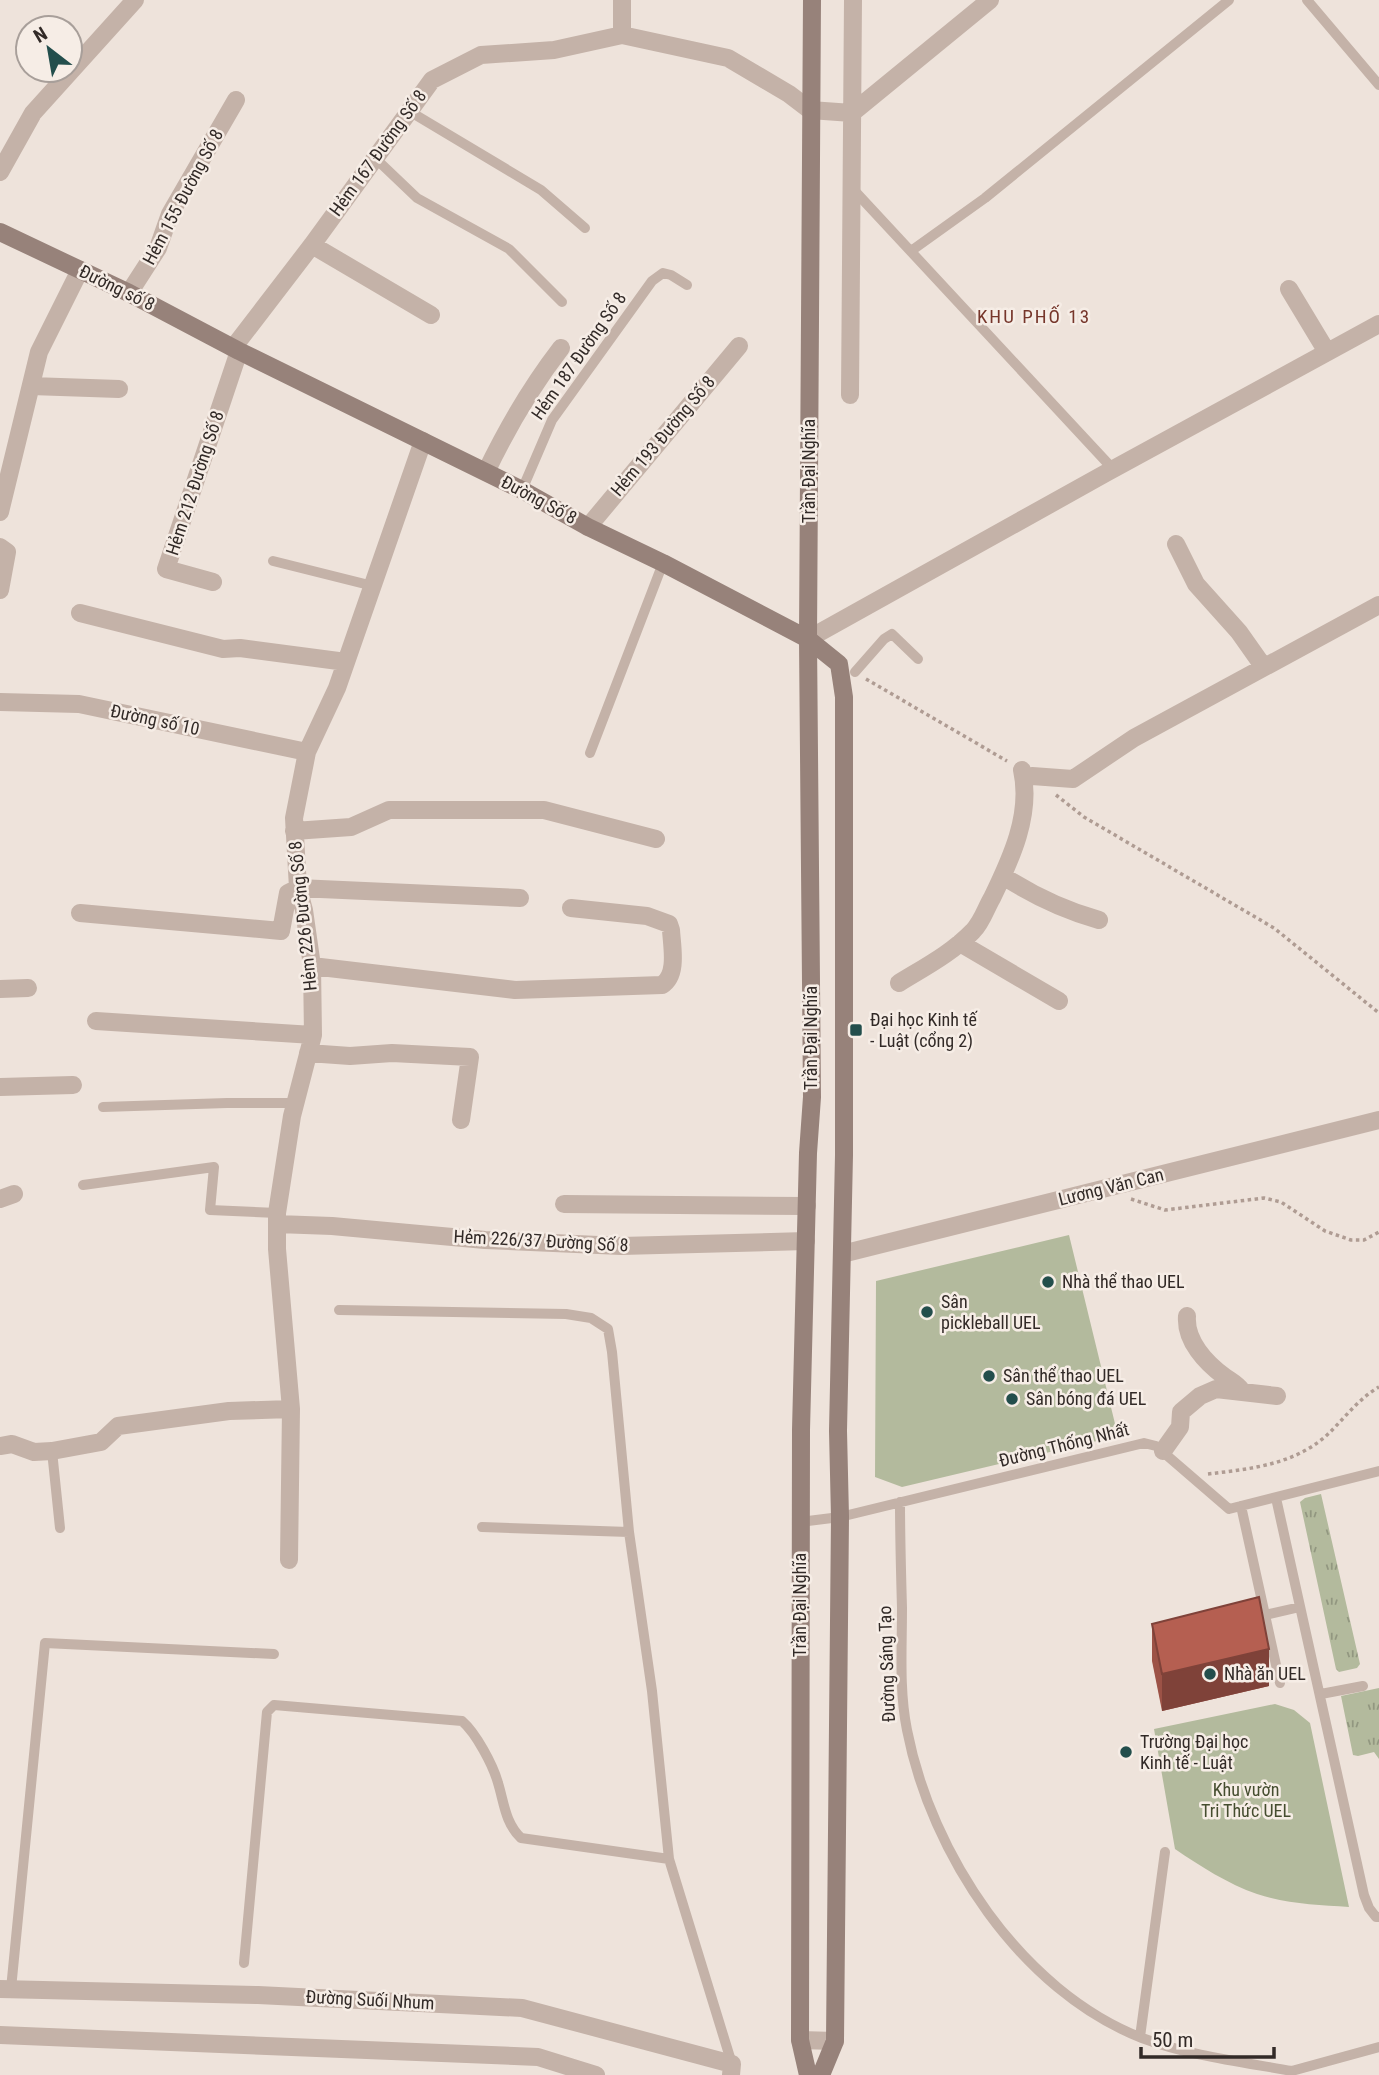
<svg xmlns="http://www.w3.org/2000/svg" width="1379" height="2075" font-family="'Roboto Condensed',sans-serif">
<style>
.grass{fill:url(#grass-tufts)}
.garden{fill:#b3ba9d}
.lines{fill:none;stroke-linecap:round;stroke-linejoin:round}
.path{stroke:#af9c93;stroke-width:3.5;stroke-dasharray:3.5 3.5;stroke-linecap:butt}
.lane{stroke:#c4b2a8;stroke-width:10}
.street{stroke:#c4b2a8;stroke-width:18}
.secondary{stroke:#97827a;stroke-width:18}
.wall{fill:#9c5246}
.shaded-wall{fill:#7f4239}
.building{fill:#b55f51;stroke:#7f4239;stroke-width:2}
.poi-dot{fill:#234e4c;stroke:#f6ede6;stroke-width:2.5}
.labels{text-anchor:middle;stroke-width:5;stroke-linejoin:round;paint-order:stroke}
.street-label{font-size:18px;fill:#322a27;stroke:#f6ede6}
.poi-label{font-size:18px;fill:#322a27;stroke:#f6ede6;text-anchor:start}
.park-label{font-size:18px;fill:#454d2f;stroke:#f6ede6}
.neighbourhood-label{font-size:19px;letter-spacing:2px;fill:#76362b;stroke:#f6ede6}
</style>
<defs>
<pattern id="grass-tufts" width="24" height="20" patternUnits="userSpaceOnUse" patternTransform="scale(1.75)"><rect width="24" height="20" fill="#b3ba9d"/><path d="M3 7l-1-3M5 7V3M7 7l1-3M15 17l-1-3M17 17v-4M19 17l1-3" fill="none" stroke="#929780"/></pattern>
</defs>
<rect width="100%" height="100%" fill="#eee3db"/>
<path class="grass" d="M1321,1494L1360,1664L1357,1668L1339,1672L1336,1669L1300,1502L1305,1498Z
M1379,1688V1759L1374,1752L1358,1756L1353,1755L1341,1696Z"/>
<path class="garden" d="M1069,1235L1118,1436L902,1487L875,1477L876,1281Z
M1275,1704L1294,1710L1310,1723L1349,1907C1318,1905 1287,1904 1257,1894C1228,1884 1200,1866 1175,1849L1154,1729Z"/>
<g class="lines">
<path class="path" d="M866,679L1007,761
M1056,795L1084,817L1274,928L1379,1013
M1131,1199L1165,1210L1264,1198L1281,1202L1325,1231L1351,1240H1364L1379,1232
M1208,1474C1249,1469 1294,1465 1327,1435C1344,1419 1358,1399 1379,1387"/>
<path class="lane" d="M1307,0L1379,85
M409,111L541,190L585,228
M374,157L417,198L509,249L562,302
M851,187L1113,469
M911,251L985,198L1229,0
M522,490L552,420L652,281L663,273L671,275L687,285
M273,561L373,586
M855,672L884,639L892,634L918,659
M590,753L663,563
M103,1107L227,1103H295
M83,1185L214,1167L210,1210L277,1213
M339,1310L566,1314L591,1318L608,1329L612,1352L629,1532L652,1691L669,1859L732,2064
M52,1451L60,1528
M1276,1498L1364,1895L1369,1908L1376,1917H1379
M900,1502C900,1538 901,1573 902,1608C902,1649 899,1690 907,1730C931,1854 1021,1991 1142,2038C1190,2056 1242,2062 1292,2071
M1241,1506L1265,1615
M800,1522L840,1517L1144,1443L1156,1446L1229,1509L1379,1471
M482,1527L629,1532
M1280,1683L1265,1615L1300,1607
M1321,1694L1363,1686
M244,1963L267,1712L274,1705L462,1721C476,1733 493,1765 498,1783C504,1802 505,1823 521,1838L669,1859
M11,1989L45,1643L274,1654
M1140,2037L1165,1852
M1288,2072L1379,2047"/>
<path class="street" d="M622,35V0
M0,172L33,113L135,0
M312,245L431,315
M1289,289L1327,352
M129,293L158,248L170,214L236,100
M233,348L312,245L432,80L481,55L554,50L622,35L728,58L789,94L810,110L852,113L990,0
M31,386L119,389
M850,395L853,0
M486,472C507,428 531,387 561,348
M0,512L39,352L80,270
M588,527L739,346
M1176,544L1196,584L1239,632L1263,666
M0,547L7,552L0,590
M213,582L166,569L239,351
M80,613L223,649L240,648L346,662
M808,639L1106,473L1379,324
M0,702L79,704L307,752
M1032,776L1073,779L1134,738L1379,605
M294,831L351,827L389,810H544L656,839
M1003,876C1034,896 1063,910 1099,920
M80,913L281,931L288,893L298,888L520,898
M960,943L1059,1001
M312,966L515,990L662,985C678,975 672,947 671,930L669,924L647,916L571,908
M899,983C925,967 952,953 973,931C982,922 986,908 992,898C1011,859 1032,814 1022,770
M0,989L28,988
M96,1021L313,1035
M308,1053L350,1056L392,1053L470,1057L461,1120
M0,1087L73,1085
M0,1199L14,1194
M564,1204L807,1206
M277,1224L332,1226L485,1240L621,1246L806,1241
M842,1254L1379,1120
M1187,1316C1185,1341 1206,1363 1225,1377C1232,1382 1237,1384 1242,1391
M0,1446L12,1444L34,1452L52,1451L101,1442L118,1426L229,1411L291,1409
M1163,1451L1180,1427L1181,1412L1200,1396L1216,1389L1277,1396
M289,1560L291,1409L277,1249V1213L292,1116L313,1035L312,966L304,910L298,888L294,818L307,752L337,688L423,441
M0,1989L258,1995L522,2008L732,2064L731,2075
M0,2035L538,2057L596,2075
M800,2040L835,2041"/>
<path class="secondary" d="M0,232L129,293L239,351L522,490L588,527L663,563L808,639L839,664L844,697V1155L838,1431L840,1517L835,2041L821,2075
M808,2075L800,2040L801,1430L808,1153L812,1097L808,639L812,0"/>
</g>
<path class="wall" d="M1152,1624L1269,1686L1162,1711L1152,1661Z"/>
<path class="shaded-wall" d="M1269,1649V1686L1162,1711V1674Z"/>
<path class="building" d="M1259,1597L1269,1649L1162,1674L1152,1624Z"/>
<g class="poi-dot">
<rect x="849" y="1023" width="14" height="14" rx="3.5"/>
<circle cx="1048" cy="1282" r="7"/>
<circle cx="927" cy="1312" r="7"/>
<circle cx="989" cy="1376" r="7"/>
<circle cx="1012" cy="1399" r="7"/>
<circle cx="1210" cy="1674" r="7"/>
<circle cx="1126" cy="1752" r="7"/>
</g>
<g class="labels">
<g class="street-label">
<text transform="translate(378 153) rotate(-54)" y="6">Hẻm 167 Đường Số 8</text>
<text transform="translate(183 197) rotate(-62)" y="6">Hẻm 155 Đường Số 8</text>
<text transform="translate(117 288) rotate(26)" y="6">Đường số 8</text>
<text transform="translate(579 356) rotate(-55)" y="6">Hẻm 187 Đường Số 8</text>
<text transform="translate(663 436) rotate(-50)" y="6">Hẻm 193 Đường Số 8</text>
<text transform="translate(809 471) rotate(-90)" y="6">Trần Đại Nghĩa</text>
<text transform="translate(195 483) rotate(-72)" y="6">Hẻm 212 Đường Số 8</text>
<text transform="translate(539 500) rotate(28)" y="6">Đường Số 8</text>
<text transform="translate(155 720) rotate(12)" y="6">Đường số 10</text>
<text transform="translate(303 916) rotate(-96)" y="6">Hẻm 226 Đường Số 8</text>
<text transform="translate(811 1038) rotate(-90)" y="6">Trần Đại Nghĩa</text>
<text transform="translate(1111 1187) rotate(-14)" y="6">Lương Văn Can</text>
<text transform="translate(541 1241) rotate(3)" y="6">Hẻm 226/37 Đường Số 8</text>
<text transform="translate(1064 1445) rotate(-14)" y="6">Đường Thống Nhất</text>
<text transform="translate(800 1605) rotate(-90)" y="6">Trần Đại Nghĩa</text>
<text transform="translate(887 1664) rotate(-92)" y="6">Đường Sáng Tạo</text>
<text transform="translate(370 2000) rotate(3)" y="6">Đường Suối Nhum</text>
</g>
<g class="poi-label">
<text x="870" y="1026">Đại học Kinh tế<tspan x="870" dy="21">- Luật (cổng 2)</tspan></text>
<text x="1062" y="1288">Nhà thể thao UEL</text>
<text x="941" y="1308">Sân<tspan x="941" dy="21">pickleball UEL</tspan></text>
<text x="1003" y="1382">Sân thể thao UEL</text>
<text x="1026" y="1405">Sân bóng đá UEL</text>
<text x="1224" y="1680">Nhà ăn UEL</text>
<text x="1140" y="1748">Trường Đại học<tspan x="1140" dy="21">Kinh tế - Luật</tspan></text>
</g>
<g class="park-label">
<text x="1246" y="1796">Khu vườn<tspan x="1246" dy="21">Tri Thức UEL</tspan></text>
</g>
<g class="neighbourhood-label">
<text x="1034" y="323">KHU PHỐ 13</text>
</g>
</g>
<g transform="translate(49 49) rotate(329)"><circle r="33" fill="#f6ede6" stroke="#a89f9a" stroke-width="2"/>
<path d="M0-5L12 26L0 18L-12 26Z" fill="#234e4c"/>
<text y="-10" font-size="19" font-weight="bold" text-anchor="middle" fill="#322a27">N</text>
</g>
<path d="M1141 2047v10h133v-10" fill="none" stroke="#322a27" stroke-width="3.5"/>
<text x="1152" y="2047" font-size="21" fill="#322a27" stroke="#f6ede6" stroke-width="5" paint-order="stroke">50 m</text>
</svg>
